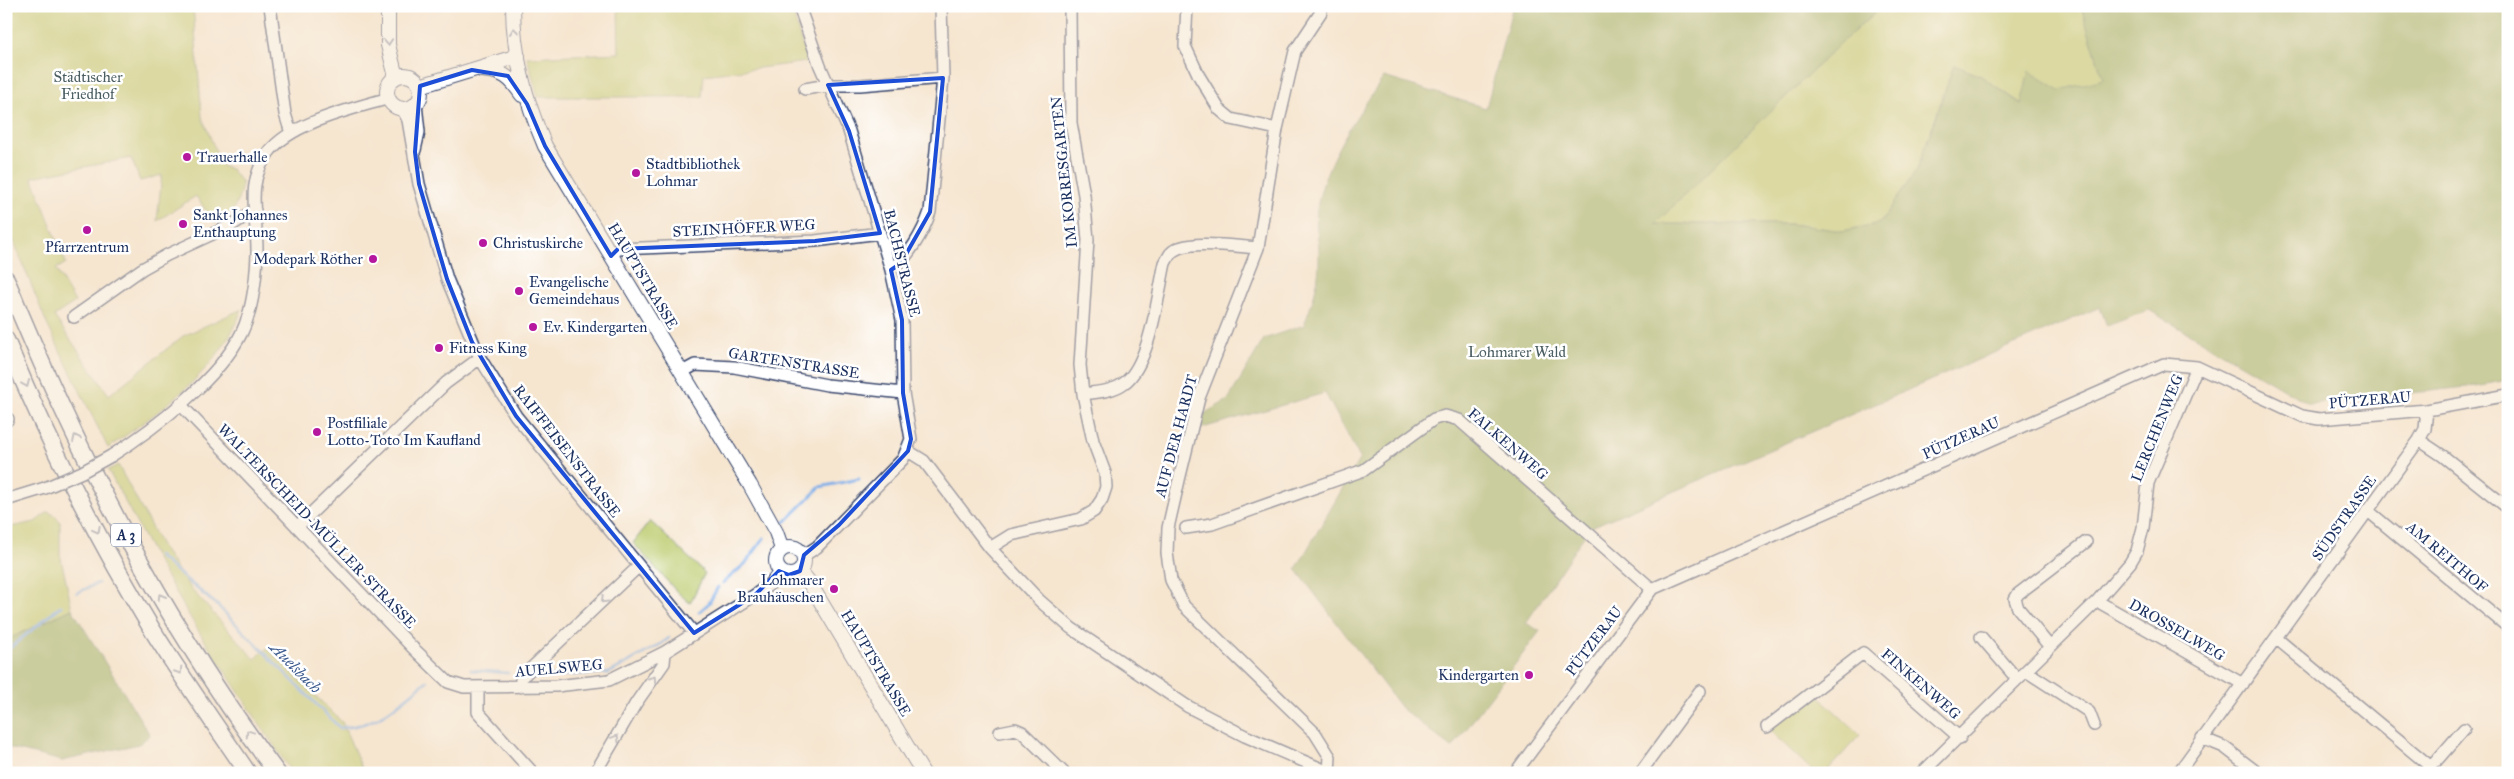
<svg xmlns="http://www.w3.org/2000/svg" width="2514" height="779" font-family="'IM FELL Great Primer',serif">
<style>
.green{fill:#bccb6d;stroke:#6c7d66}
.forest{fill:#95af60;stroke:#586f5f}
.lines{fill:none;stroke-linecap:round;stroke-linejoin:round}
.stream{stroke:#7daee9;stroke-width:3}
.minor-casing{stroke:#3c4a6f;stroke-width:14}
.major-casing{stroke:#3c4a6f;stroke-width:16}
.highway-casing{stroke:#3c4a6f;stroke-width:19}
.minor{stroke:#fff;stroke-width:11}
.major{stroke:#fff;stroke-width:14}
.highway{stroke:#fff;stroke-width:16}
.minor-bridge-casing{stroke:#3c4a6f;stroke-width:14;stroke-linecap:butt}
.minor-bridge{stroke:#fff;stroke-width:11}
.oneway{stroke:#8d97ae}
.marked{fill:none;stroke:#1d4ed8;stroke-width:4;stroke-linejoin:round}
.poi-dot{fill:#b5179e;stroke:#fff;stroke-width:2}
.labels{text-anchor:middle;stroke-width:5;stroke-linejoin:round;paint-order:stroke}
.shield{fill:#fff;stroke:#5f6d8e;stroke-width:1}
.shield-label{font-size:14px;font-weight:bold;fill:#1b2f5e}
.park-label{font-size:15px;fill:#4b5e62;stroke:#fff}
.poi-label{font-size:15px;fill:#1b2f5e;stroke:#fff;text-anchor:start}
.street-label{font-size:15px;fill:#1b2f5e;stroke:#fff}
.water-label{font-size:16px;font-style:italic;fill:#3d5b8f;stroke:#fff}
</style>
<rect width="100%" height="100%" fill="#fff"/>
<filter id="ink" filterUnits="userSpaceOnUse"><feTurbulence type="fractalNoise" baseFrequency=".02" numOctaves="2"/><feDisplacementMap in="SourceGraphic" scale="10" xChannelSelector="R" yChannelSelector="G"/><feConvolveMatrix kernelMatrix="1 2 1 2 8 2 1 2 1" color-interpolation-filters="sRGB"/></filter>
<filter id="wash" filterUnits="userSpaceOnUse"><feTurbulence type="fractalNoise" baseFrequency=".0096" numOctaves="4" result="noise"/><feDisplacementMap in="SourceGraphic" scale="20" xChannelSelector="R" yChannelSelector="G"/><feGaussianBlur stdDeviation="1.12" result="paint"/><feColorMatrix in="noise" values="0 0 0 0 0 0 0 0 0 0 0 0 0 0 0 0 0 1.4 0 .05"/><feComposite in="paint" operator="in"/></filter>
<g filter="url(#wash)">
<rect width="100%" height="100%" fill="#f6e6d0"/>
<path class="green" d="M6,6H193L202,117L222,166L231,169L242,183C239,203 233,215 215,224L196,196L157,221L162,175L140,181L131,158L32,177L66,263L56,269L75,302L54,316L109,395L183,336L242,309C220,371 160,411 108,448L47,324L6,222Z
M618,6H791L807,62L704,75L702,97H538L527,57L619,53Z
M1883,6H2081L2103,79L2022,104L1981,76L1954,66L1917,170L1880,223L1843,231L1791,224H1654L1844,40Z
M118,465L163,549L191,589L255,659L267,648L342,722L364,773H292L199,632L152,552L108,470Z
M48,512L56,516L60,522V554L72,609L42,623L6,654V528L35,522Z
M650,521L705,573L690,603L677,592L633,543Z
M1816,694L1860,735L1825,773H1815L1769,730Z"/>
<path class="forest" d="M1513,6H1883L1844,40L1655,224H1791L1843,231L1880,223L1917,170L1954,65L1981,76L2021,104L2029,71L2060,90L2103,79L2081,6H2508V380L2476,386L2309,404L2149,310L2107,326L2100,307L1589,528L1526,623L1540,631L1452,748L1401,708L1296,569L1360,458L1325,393L1199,429L1205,413L1228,400L1264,339L1304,325C1313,302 1320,279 1319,254C1319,240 1315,223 1317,209C1325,159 1356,117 1384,77L1486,108Z
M72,609L150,735L139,744L62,761L6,747V640Z"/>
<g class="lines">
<path class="stream" d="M785,522L820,487L859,479
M158,556L218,606L340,728C381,725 396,705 427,681
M723,583L746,563L764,538
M77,593L98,583
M699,612L709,603L718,587
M6,651L61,606
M471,670L508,673
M538,677L609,673L661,644L669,638"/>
</g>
</g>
<g filter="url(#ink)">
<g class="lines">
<defs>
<path id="minor" d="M270,6L285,114L291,133
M799,6L820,66L849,131L891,270L902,320L903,393L911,439L903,459L817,547L803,556
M1187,6L1185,46L1199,76L1219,109L1231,119L1277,129
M1321,6V12L1295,51L1277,129L1258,248L1199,398L1179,480L1168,528L1167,553L1171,580L1184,606L1315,733L1330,757L1329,772
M805,89L828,85H860L943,78
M402,108L408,120L419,184L447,279L480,358L516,416L694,633
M415,150L419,132L416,104
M611,256L618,249L815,241L880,233
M891,270C908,258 923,233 930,212L943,78L941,6
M74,317L142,269L167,255L232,225L255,210
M682,372L695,365L734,367L827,385L903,393
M1083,394C1096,392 1112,392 1124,383C1150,365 1158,294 1165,263C1167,260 1169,255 1171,253C1184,238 1239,247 1258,248
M180,404L412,647L448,682L464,687L556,686L609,680L665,652L755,595L770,584L780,570
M6,421L8,419
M2419,440L2443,456L2508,508
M908,451L924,461L990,548L1040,601L1071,628L1187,706L1245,736L1331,773
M111,456C154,429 220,378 242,332C253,309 256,279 257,254C258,217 244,184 269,152C292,122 353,109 389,98
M6,500L45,488
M2367,510L2508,627
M297,527L446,383L480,358
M1186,528L1212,524L1364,470L1434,419L1445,416L1459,420L1652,589
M990,548L1011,535L1081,519L1094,511L1102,499L1106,487L1105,473L1093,441L1083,394L1080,365L1088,240L1084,195L1071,123L1070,6
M2097,601L2243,684
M1981,637L2017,679
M2276,638L2431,767L2464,729
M2050,647L2018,608L2015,599L2018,594L2086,542
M2026,671L2089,712L2094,725
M521,687V678L639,566
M478,689V712L533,773
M1767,727L1863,653L1960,738
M1000,732L1015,729L1022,732L1064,773
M2202,738L2224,747L2258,773
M595,773L636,703L664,663L665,652
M1515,773L1652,589L2164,364L2197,367L2302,416L2319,419L2427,410L2508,395
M1640,773L1700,691
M1922,773L2097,601L2130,563L2137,551L2143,528L2148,483L2197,367
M2178,773L2419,440L2425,429L2427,410"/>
<path id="major" d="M388,6V45L396,77
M513,6C513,54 526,102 545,146L750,485L776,532L782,549
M482,70C503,71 511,78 522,95
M387 92a17 17 0 1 1 34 0a17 17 0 1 1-34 0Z
M420,86L518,56
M776 561a14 14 0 1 1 28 0a14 14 0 1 1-28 0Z
M800,571L809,582L923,773"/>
<path id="highway" d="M6,279C77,453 163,622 277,773
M6,340C47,440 97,538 153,631C183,679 216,726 248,773"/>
</defs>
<use href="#minor" class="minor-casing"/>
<use href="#major" class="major-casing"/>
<use href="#highway" class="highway-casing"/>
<use href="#minor" class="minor"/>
<use href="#major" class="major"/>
<use href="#highway" class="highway"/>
<defs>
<path id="minor-bridge" d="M45,488L82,472L111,456"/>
</defs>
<use href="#minor-bridge" class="minor-bridge-casing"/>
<use href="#minor-bridge" class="minor-bridge"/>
</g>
<defs><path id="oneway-chevron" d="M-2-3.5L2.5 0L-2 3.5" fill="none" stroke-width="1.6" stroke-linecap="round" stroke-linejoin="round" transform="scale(1.25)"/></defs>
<g class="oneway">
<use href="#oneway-chevron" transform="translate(514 31) rotate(-97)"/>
<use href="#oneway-chevron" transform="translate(388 42) rotate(86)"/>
<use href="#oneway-chevron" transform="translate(26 384) rotate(67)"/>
<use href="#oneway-chevron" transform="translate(76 438) rotate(-116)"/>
<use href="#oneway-chevron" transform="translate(97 530) rotate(62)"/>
<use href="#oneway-chevron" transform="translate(161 597) rotate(-120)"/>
<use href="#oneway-chevron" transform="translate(604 600) rotate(136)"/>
<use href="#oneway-chevron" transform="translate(179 671) rotate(57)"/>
<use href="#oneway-chevron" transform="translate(653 679) rotate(-55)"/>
<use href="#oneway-chevron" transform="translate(249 733) rotate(-124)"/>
<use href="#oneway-chevron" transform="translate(616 738) rotate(-59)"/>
</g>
</g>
<path d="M0 0H2514V779H0ZM472,70L508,76L527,104L545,146L611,256L618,249L815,241L880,233L849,131L828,85L943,78L930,212L901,263L891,270L902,320L903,393L911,439L908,451L839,525L804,555L800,571L789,575L779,571L755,595L694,633L516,416L472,342L447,279L419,184L415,152L420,86Z" fill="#f6e6d0" fill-opacity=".55" fill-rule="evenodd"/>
<path class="marked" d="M472,70L508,76L527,104L545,146L611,256L618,249L815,241L880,233L849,131L828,85L943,78L930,212L901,263L891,270L902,320L903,393L911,439L908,451L839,525L804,555L800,571L789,575L779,571L755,595L694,633L516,416L472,342L447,279L419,184L415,152L420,86Z"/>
<g class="poi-dot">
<circle cx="187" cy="157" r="5"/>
<circle cx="636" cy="173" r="5"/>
<circle cx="183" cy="224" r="5"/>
<circle cx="87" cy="230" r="5"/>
<circle cx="483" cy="243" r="5"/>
<circle cx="373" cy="259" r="5"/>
<circle cx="519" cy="291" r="5"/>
<circle cx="533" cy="327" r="5"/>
<circle cx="439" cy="348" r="5"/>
<circle cx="317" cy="432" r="5"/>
<circle cx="834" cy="589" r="5"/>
<circle cx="1529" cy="675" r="5"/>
</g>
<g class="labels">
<rect class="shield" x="111" y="523.5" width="30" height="23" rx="4"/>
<g class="shield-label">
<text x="126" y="540">A 3</text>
</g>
<g class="park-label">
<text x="88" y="82">Städtischer<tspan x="88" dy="17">Friedhof</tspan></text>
<text x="1517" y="357">Lohmarer Wald</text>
</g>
<g class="poi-label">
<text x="197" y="162">Trauerhalle</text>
<text x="646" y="169">Stadtbibliothek<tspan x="646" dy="17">Lohmar</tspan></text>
<text x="193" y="220">Sankt Johannes<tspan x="193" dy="17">Enthauptung</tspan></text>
<text x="493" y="248">Christuskirche</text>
<text x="87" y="252" text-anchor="middle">Pfarrzentrum</text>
<text x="363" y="264" text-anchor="end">Modepark Röther</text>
<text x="529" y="287">Evangelische<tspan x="529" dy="17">Gemeindehaus</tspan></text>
<text x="543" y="332">Ev. Kindergarten</text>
<text x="449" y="353">Fitness King</text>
<text x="327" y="428">Postfiliale<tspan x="327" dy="17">Lotto-Toto Im Kaufland</tspan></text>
<text x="824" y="585" text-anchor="end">Lohmarer<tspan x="824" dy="17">Brauhäuschen</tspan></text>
<text x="1519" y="680" text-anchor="end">Kindergarten</text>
</g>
<g class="street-label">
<text transform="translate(1064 172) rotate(-96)" y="5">IM KORRESGARTEN</text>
<text transform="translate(744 228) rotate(-3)" y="5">STEINHÖFER WEG</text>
<text transform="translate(902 263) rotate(76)" y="5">BACHSTRASSE</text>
<text transform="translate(643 276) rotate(59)" y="5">HAUPTSTRASSE</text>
<text transform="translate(794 363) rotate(9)" y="5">GARTENSTRASSE</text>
<text transform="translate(2370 400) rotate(-5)" y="5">PÜTZERAU</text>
<text transform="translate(2157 428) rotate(-68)" y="5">LERCHENWEG</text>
<text transform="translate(1176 436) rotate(-75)" y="5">AUF DER HARDT</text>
<text transform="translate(1961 438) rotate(-24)" y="5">PÜTZERAU</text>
<text transform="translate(1508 444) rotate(41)" y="5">FALKENWEG</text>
<text transform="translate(567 451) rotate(52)" y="5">RAIFFEISENSTRASSE</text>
<text transform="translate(2344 518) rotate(-55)" y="5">SÜDSTRASSE</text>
<text transform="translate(317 526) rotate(46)" y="5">WALTERSCHEID-MÜLLER-STRASSE</text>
<text transform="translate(2447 557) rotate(40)" y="5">AM REITHOF</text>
<text transform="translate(2177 630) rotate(30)" y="5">DROSSELWEG</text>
<text transform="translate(1594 641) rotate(-53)" y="5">PÜTZERAU</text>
<text transform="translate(876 663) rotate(59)" y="5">HAUPTSTRASSE</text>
<text transform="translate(559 668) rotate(-5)" y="5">AUELSWEG</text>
<text transform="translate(1921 684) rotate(41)" y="5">FINKENWEG</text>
</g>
<g class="water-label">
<text transform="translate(296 667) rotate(45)" y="6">Auelsbach</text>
</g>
</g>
<rect width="2514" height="779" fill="none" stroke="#fff" stroke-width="25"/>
</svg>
